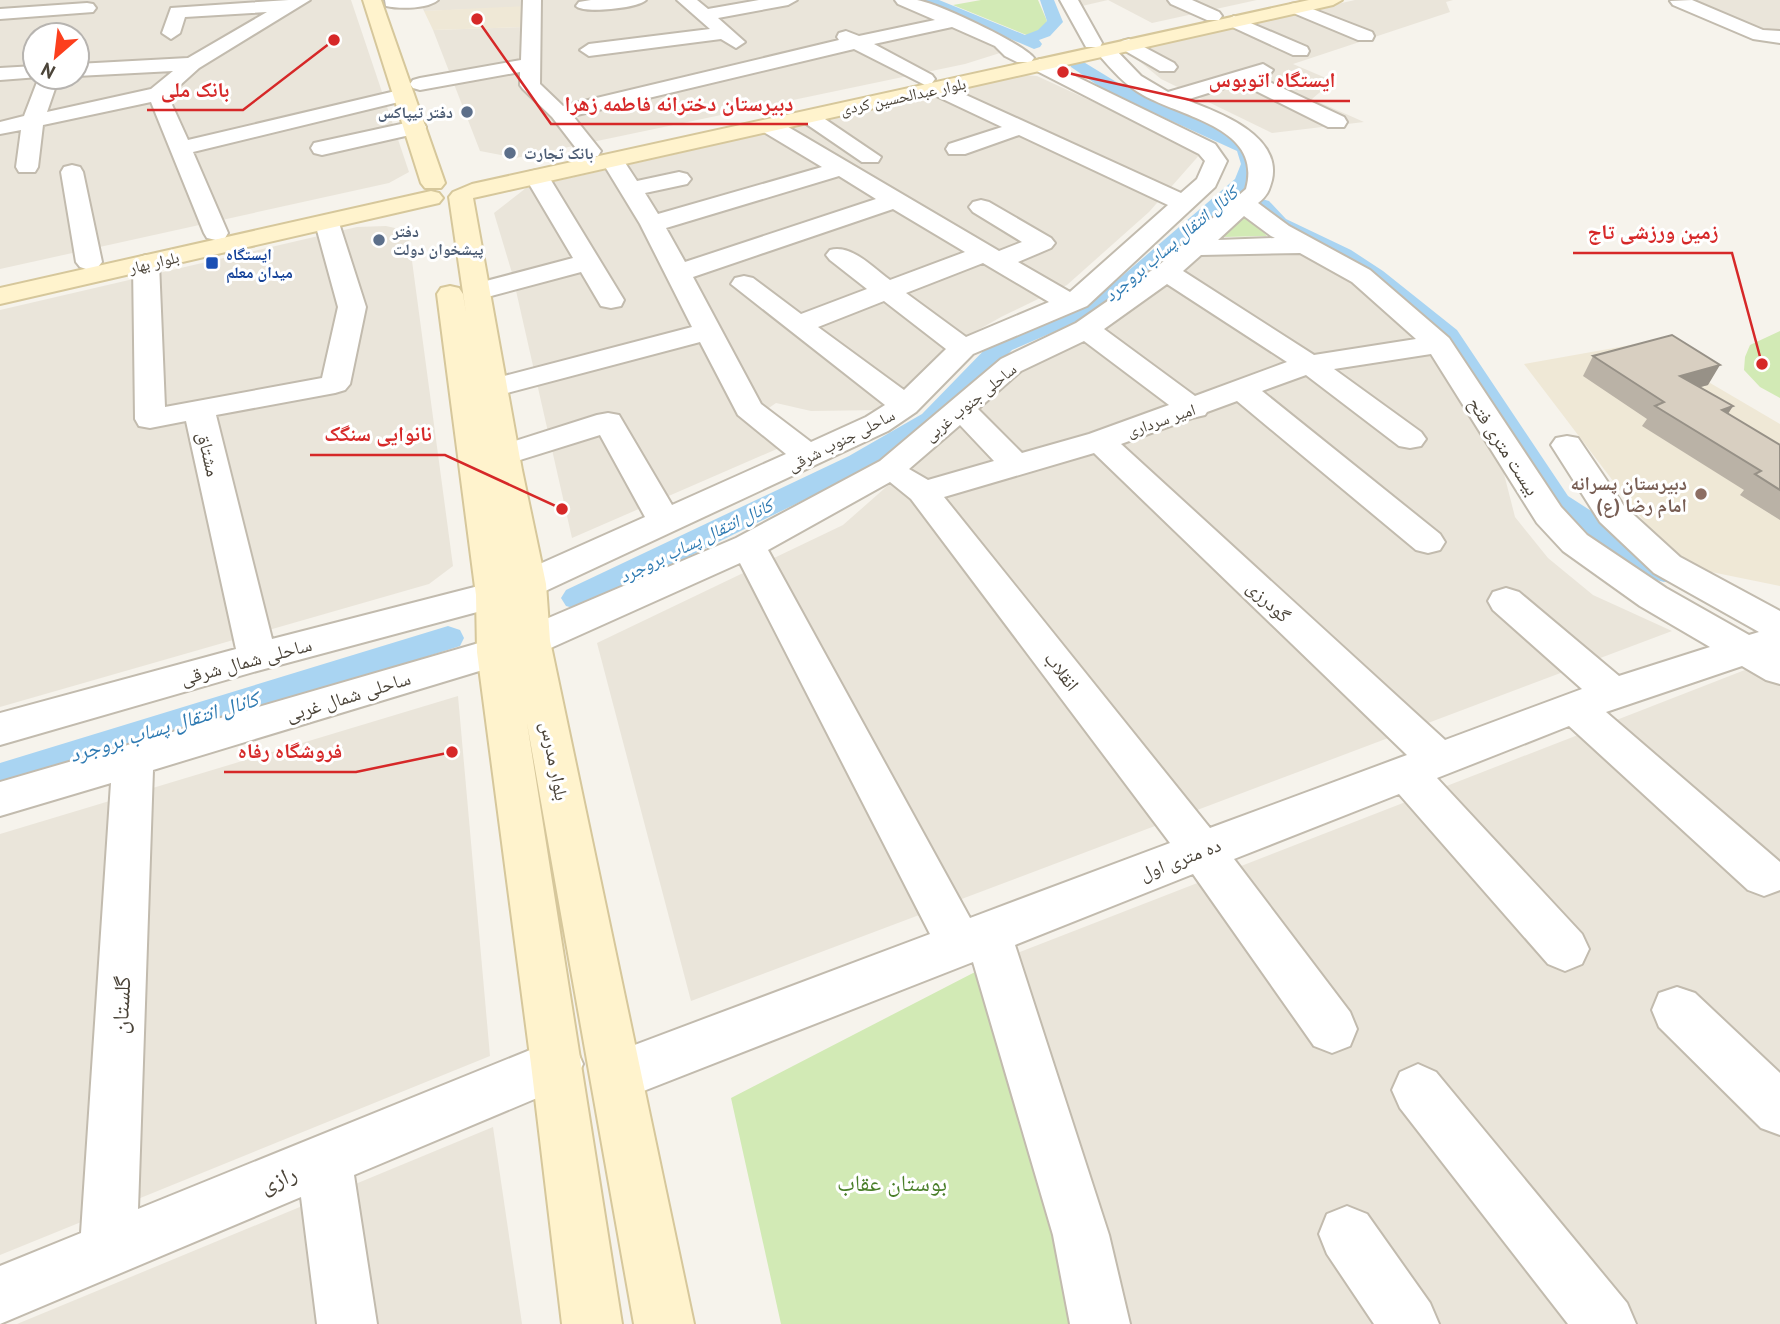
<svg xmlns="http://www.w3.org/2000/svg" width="1780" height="1324" font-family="'PT Sans','Noto Naskh Arabic',sans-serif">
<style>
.residential{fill:#eae5da;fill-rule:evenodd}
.education{fill:#efe8d6}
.green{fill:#d2eab5}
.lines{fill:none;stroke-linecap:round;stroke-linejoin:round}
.canal{fill:#a9d4f2;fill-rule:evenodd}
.street-casing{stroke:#c2bbae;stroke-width:4}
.secondary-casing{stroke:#d6c79b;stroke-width:4}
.street{fill:#fff;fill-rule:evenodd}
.secondary{fill:#fff3cd;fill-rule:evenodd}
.wall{fill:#bab2a6}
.shaded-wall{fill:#979187}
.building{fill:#d8cfc1;stroke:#979187;stroke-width:2}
.service-dot{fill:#5c6f8a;stroke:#fff;stroke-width:2.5}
.transit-dot{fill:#1a4fb4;stroke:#fff;stroke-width:2.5}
.education-dot{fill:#8d6e63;stroke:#fff;stroke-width:2.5}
.labels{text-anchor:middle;stroke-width:6;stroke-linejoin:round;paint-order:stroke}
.far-street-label{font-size:16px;fill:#4b4439;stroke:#fff}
.far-service-label{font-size:16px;font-weight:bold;fill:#4e5e75;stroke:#fff;text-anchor:start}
.far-transit-label{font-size:16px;font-weight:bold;fill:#164399;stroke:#fff;text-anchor:start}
.far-water-label{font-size:18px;font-style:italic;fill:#2e7ab2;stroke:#fff}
.street-label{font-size:19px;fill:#4b4439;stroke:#fff}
.education-label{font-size:19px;font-weight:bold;fill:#785e54;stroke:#fff;text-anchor:end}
.water-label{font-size:21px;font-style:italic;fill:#2e7ab2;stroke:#fff}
.near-street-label{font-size:23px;fill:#4b4439;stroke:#fff}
.near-park-label{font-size:23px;fill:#4a7f2a;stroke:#fff}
.leader{fill:none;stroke:#d62828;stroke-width:2.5}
.callout-dot{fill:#d62828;stroke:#fff;stroke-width:2.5}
.callout-label{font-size:21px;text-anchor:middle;font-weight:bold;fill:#d62828;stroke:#fff;stroke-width:6;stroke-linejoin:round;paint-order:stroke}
</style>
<rect width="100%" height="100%" fill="#f6f3ec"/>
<path class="residential" d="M0,0H351L409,172L389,183L0,269ZM35,35H77V77H35Z
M419,0H893L987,38L1000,53L965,64L516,158L480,151L433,30L524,27L527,7L424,11Z
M1077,0H1257L1152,23L1108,0L1082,6Z
M1355,0H1453L1446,2L1450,12L1293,64L1333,81L1312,99L1364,122L1272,133L1161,79L1127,51Z
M1692,0H1780V32L1772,33Z
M1023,75L1037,76L1202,152L1149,212L1067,285L1001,317L948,347L883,410L811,411L776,403L756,417L786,445L572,538L512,273L494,213L526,188Z
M386,226L408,231L453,566L429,584L0,707V310L357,227Z
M1298,252L1354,280L1445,363L1503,470L1515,517L1548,558L1593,595L1672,631L691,1001L597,643L843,525L1020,369L1113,324L1206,253Z
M1750,668L1780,685V1324H1072L1052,1234L975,972L1012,955Z
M458,696L490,1056L0,1255V834Z
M493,1127L522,1324H17Z"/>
<path class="education" d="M527,6L524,27L433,30L424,11Z
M1642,343L1780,424V586L1677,565L1524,364Z"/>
<path class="green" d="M981,0H1038L1047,21L1044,29L1029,36L953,5Z
M1246,214L1267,236L1223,237Z
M1780,331V398L1760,387L1744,370L1745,357L1750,345Z
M975,972L1052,1234L1072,1324H781L731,1098Z"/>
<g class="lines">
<path class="canal" d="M919,0H939L1025,35L1038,30L1047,21L1040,0H1054L1063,22L1050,36L1039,40L1042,44L1040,47L1034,49Z
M1077,58L1118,83L1252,144L1261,164L1251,186L1116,305L1012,350L940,426L869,468L588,606L577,609L566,606L561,598L566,590L849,456L922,414L994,340L1100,295L1235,179L1241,164L1237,151L1106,91L1071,67L1069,63Z
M1262,199L1269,201L1286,219L1351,250L1383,271L1457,330L1568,496L1675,565L1679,572L1675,579L1664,582L1653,579L1548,508L1439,340L1367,281L1335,260L1272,227L1252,205L1255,201Z
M448,626L460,630L464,638L460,646L0,793V763Z"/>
<defs>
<path id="street" d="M289,0H310L199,68L168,96L188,140L404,89L411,91L414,95L411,99L193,152L228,233L225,238L216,240L207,238L204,233L151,102L43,125L38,167L35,172H19L16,167L21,130L0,134V122L24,116L39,77H59L47,112L151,89L173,71L77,76V64L188,58L267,12L185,17L180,33L171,39L162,33L171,8Z
M385,0H438C428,9 399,9 386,6Z
M523,0H541L540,84L563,106L839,40L837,37L839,33L846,31L859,36L935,20L898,4L895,0C902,0 910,0 917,0C937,3 1022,43 1034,58L1031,62H1017L1005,56L995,46L952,27L874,44L932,75L935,79L932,83L925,85L854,49L573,116L601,151L598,156H582L552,117L523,89L520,85V72L420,90L413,88L410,84L413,80L420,78L521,60Z
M591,0H646C638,8 584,14 576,6L579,2Z
M677,0H697L708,9L759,0H797L788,5L718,18L745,42L736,48L721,39L589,56L580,50L589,44L710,29Z
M1060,0H1078L1102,43L1100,47H1113L1141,76L1168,92L1263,64L1273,70L1270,74L1259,77L1344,117L1347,122L1344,127H1328L1240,83L1186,100C1218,112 1282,135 1272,180C1269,191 1267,196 1258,203L1289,226L1370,270L1449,338L1561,507L1587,535L1666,588L1749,635L1759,632L1654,573L1600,522L1551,445L1556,438L1567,436L1578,438L1624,506L1680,557L1780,611V684L1766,680L1742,666L1606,712L1780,862V890L1764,896L1748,890L1569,726L1437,778L1582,934L1589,949L1582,964L1565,971L1548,964L1399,794L1234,859L1350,1012L1357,1029L1350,1046L1332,1053L1314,1046L1193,874L1015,945L1109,1235L1130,1324H1070L1053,1235L973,962L618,1101L600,1094L592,1076L600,1058L930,934L740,563L544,651L531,655L518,651L512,641L518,631L736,538L880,461L1001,359L1076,323L1158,266L1246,189C1263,128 1184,118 1143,95C1125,85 1112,70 1099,55L1097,51L1099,47H1086ZM1244,216L1271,236L1275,238L1218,240ZM1300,253L1352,282L1416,339L1314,355L1183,271L1201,255ZM1167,284L1287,362L1195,396L1104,329ZM1084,341L1169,405L1089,434L1022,453L978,409L1021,371ZM1431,354L1537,523L1563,551L1640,606L1710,647L1619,676L1519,592L1506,588L1493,592L1488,601L1493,610L1582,689L1445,740L1121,444L1192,418L1205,415L1207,412L1237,401L1416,550L1428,553L1440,550L1445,542L1440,534L1262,391L1306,375L1399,446L1410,448L1421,446L1426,439L1421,432L1334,369ZM960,425L994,461L928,480L909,469ZM1094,453L1407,755L1210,828L944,497ZM890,482L911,499L1170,843L970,918L768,550Z
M1168,0H1192L1219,12L1222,16L1219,20H1207L1171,4Z
M1692,0L1763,30L1780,31V43L1753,39L1673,5L1670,1Z
M87,3L93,4L96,8L93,12L0,19V9Z
M1297,3L1372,32L1374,36L1372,40H1358L1291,12L1288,8L1291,4Z
M1234,16L1307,47L1309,51L1307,55H1293L1228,25L1225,21Z
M1129,39L1174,63L1177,67L1174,71H1160L1122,49L1120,45L1122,41Z
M1040,59L1215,144L1227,161L1215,187L1087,306L973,354L916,412L888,431L541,593L528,596L515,593L510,584L515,575L645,517L600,435L504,465L493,462L488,455L493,448L597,415L608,413L619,415L672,505L786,454L738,415L700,342L492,397L481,394L477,388L481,382L692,327L640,224L601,160L604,155H620L637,181L679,172L687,174L691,179L687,184L645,193L658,214L822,167L762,131L759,126L762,121H778L999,251L1022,242L973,212L969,207L973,202L981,200L989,202L1051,238L1055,243L1051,248L1018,262L1070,292L1168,205L1019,135L965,154H949L946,149L949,144L1002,127L930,93L927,89L930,85H944L1181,193L1197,179L1205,161L1199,154L1033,69L1030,65ZM839,176L876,199L685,262L666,228ZM893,209L965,252L890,280C873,268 852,244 830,250L826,255L830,260L867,289L801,314L753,278L744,276L735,278L731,284L885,405L866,417L811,442L761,404L693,277ZM983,263L1049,302L966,337L906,293ZM884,301L946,349L904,390L818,327Z
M35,66V77H39L0,80V68Z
M809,111L816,113L881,157L878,162H862L802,121L798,117L802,113Z
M415,121L423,122L426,127L423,132L322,155L314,153L311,148L314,143Z
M72,165L80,167L83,172L102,262L98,267L89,270L80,267L76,262L61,172L64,167Z
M537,170L545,172L549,177L624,300L621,306L611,308L601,306L581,272L476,300L467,298L463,292L467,286L573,258L525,177L529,172Z
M327,216L336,218L339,223L366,307L350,384L345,390L335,393L216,415L272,639L494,582L507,586L512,595L507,604L257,671L0,745V713L236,649L186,421L150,428L139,426L135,419L133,263L137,258L146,255L155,258L159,263L165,407L322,378L338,307L315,223L318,218Z
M496,638L509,642L515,652L509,662L153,770L138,1209L557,1039L575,1046L583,1064L575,1082L354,1175L377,1324H317L301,1197L0,1324V1266L81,1233L111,783L0,816V782Z
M1677,987L1695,993L1780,1073V1135L1761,1128L1659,1027L1652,1010L1659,993Z
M1418,1064L1436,1072L1627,1303L1636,1324H1568L1400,1108L1392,1090L1400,1072Z
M1347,1206L1367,1214L1430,1303L1439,1324H1374L1327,1254L1319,1234L1327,1214Z"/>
<path id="secondary" d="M363,0H381L445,183L441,188H425L421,183Z
M1309,0H1342L1333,5L473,198L522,470L546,584L550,641L694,1324H634L527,723L622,1324H562L531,1064L477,652L476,595L437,294L441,288L450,286L459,288L463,294L466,313L449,197L453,192L472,184Z
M431,191L439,193L443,198L439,203L0,304V288Z"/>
</defs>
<use href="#street" class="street-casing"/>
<use href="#secondary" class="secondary-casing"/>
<use href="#street" class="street"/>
<use href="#secondary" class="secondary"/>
</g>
<path class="wall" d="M1593,356L1708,385L1700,387L1733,406L1728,414L1780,445V520L1740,495L1744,490L1642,426L1647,419L1583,376Z"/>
<path class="shaded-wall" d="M1720,365L1708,385L1668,396L1680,376Z
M1733,406L1719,427L1722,410Z"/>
<path class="building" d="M1672,335L1720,365L1680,376L1733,406L1722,410L1780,445V490L1755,474L1761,471L1655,406L1664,402L1593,356Z"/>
<g class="service-dot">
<circle cx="467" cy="112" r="7"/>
<circle cx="510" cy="153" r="7"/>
<circle cx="379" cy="240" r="7"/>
</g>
<rect class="transit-dot" x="205" y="256" width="14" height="14" rx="3.5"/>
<circle class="education-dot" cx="1701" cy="494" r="7"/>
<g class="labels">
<g class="far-street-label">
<text transform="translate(903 96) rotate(-12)" y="6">بلوار عبدالحسین کردی</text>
<text transform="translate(154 262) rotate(-13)" y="6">بلوار بهار</text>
<text transform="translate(970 402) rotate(-39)" y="6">ساحلی جنوب غربی</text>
<text transform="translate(1161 420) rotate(-19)" y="6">امیر سرداری</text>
<text transform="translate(841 440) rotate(-27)" y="6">ساحلی جنوب شرقی</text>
</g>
<g class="far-service-label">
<text x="453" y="118" text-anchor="end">دفتر تیپاکس</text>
<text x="524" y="159">بانک تجارت</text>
<text x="393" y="237">دفتر<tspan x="393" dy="18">پیشخوان دولت</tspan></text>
</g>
<g class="far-transit-label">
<text x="226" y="260">ایستگاه<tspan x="226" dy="18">میدان معلم</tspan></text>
</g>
<g class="far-water-label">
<text transform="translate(1171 244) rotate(-40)" y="6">کانال انتقال پساب بروجرد</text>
<text transform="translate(696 541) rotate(-26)" y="6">کانال انتقال پساب بروجرد</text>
</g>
<g class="street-label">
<text transform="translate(1504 446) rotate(57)" y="7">بیست متری فتح</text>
<text transform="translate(209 454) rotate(77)" y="7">مشتاق</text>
<text transform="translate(1269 601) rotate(43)" y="7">گودرزی</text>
<text transform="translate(246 661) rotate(-15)" y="7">ساحلی شمال شرقی</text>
<text transform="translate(1062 671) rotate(52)" y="7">انقلاب</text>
<text transform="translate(348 696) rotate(-17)" y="7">ساحلی شمال غربی</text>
<text transform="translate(555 761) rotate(79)" y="7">بلوار مدرس</text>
<text transform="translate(1180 859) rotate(-21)" y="7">ده متری اول</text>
</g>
<g class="education-label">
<text x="1687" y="490">دبیرستان پسرانه<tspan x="1687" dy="22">امام رضا (ع)</tspan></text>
</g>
<g class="water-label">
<text transform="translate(164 727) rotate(-17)" y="7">کانال انتقال پساب بروجرد</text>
</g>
<g class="near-street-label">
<text transform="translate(121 1005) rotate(-87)" y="8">گلستان</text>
<text transform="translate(278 1179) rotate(-23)" y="8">رازی</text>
</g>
<g class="near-park-label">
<text x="892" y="1191">بوستان عقاب</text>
</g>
</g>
<path class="leader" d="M1063 72L1195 101H1350M334 40L243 110H147M477 19L551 124H808M1762 364L1732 253H1573M562 509L445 455H310M452 752L356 772H224"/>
<g class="callout-dot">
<circle cx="1063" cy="72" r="7"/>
<circle cx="334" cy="40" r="7"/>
<circle cx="477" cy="19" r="7"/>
<circle cx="1762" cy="364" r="7"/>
<circle cx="562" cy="509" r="7"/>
<circle cx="452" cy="752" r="7"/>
</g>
<g class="callout-label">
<text x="1272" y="87">ایستگاه اتوبوس</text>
<text x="195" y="97">بانک ملی</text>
<text x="679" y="111">دبیرستان دخترانه فاطمه زهرا</text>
<text x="1653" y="239">زمین ورزشی تاج</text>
<text x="378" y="441">نانوایی سنگک</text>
<text x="290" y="758">فروشگاه رفاه</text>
</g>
<g transform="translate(56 56) rotate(208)"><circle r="33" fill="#ffffff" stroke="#b7b4b0" stroke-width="2"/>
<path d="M0-5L12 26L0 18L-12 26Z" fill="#fc3f1d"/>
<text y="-10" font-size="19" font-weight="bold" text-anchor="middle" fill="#4b4439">N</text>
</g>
</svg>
